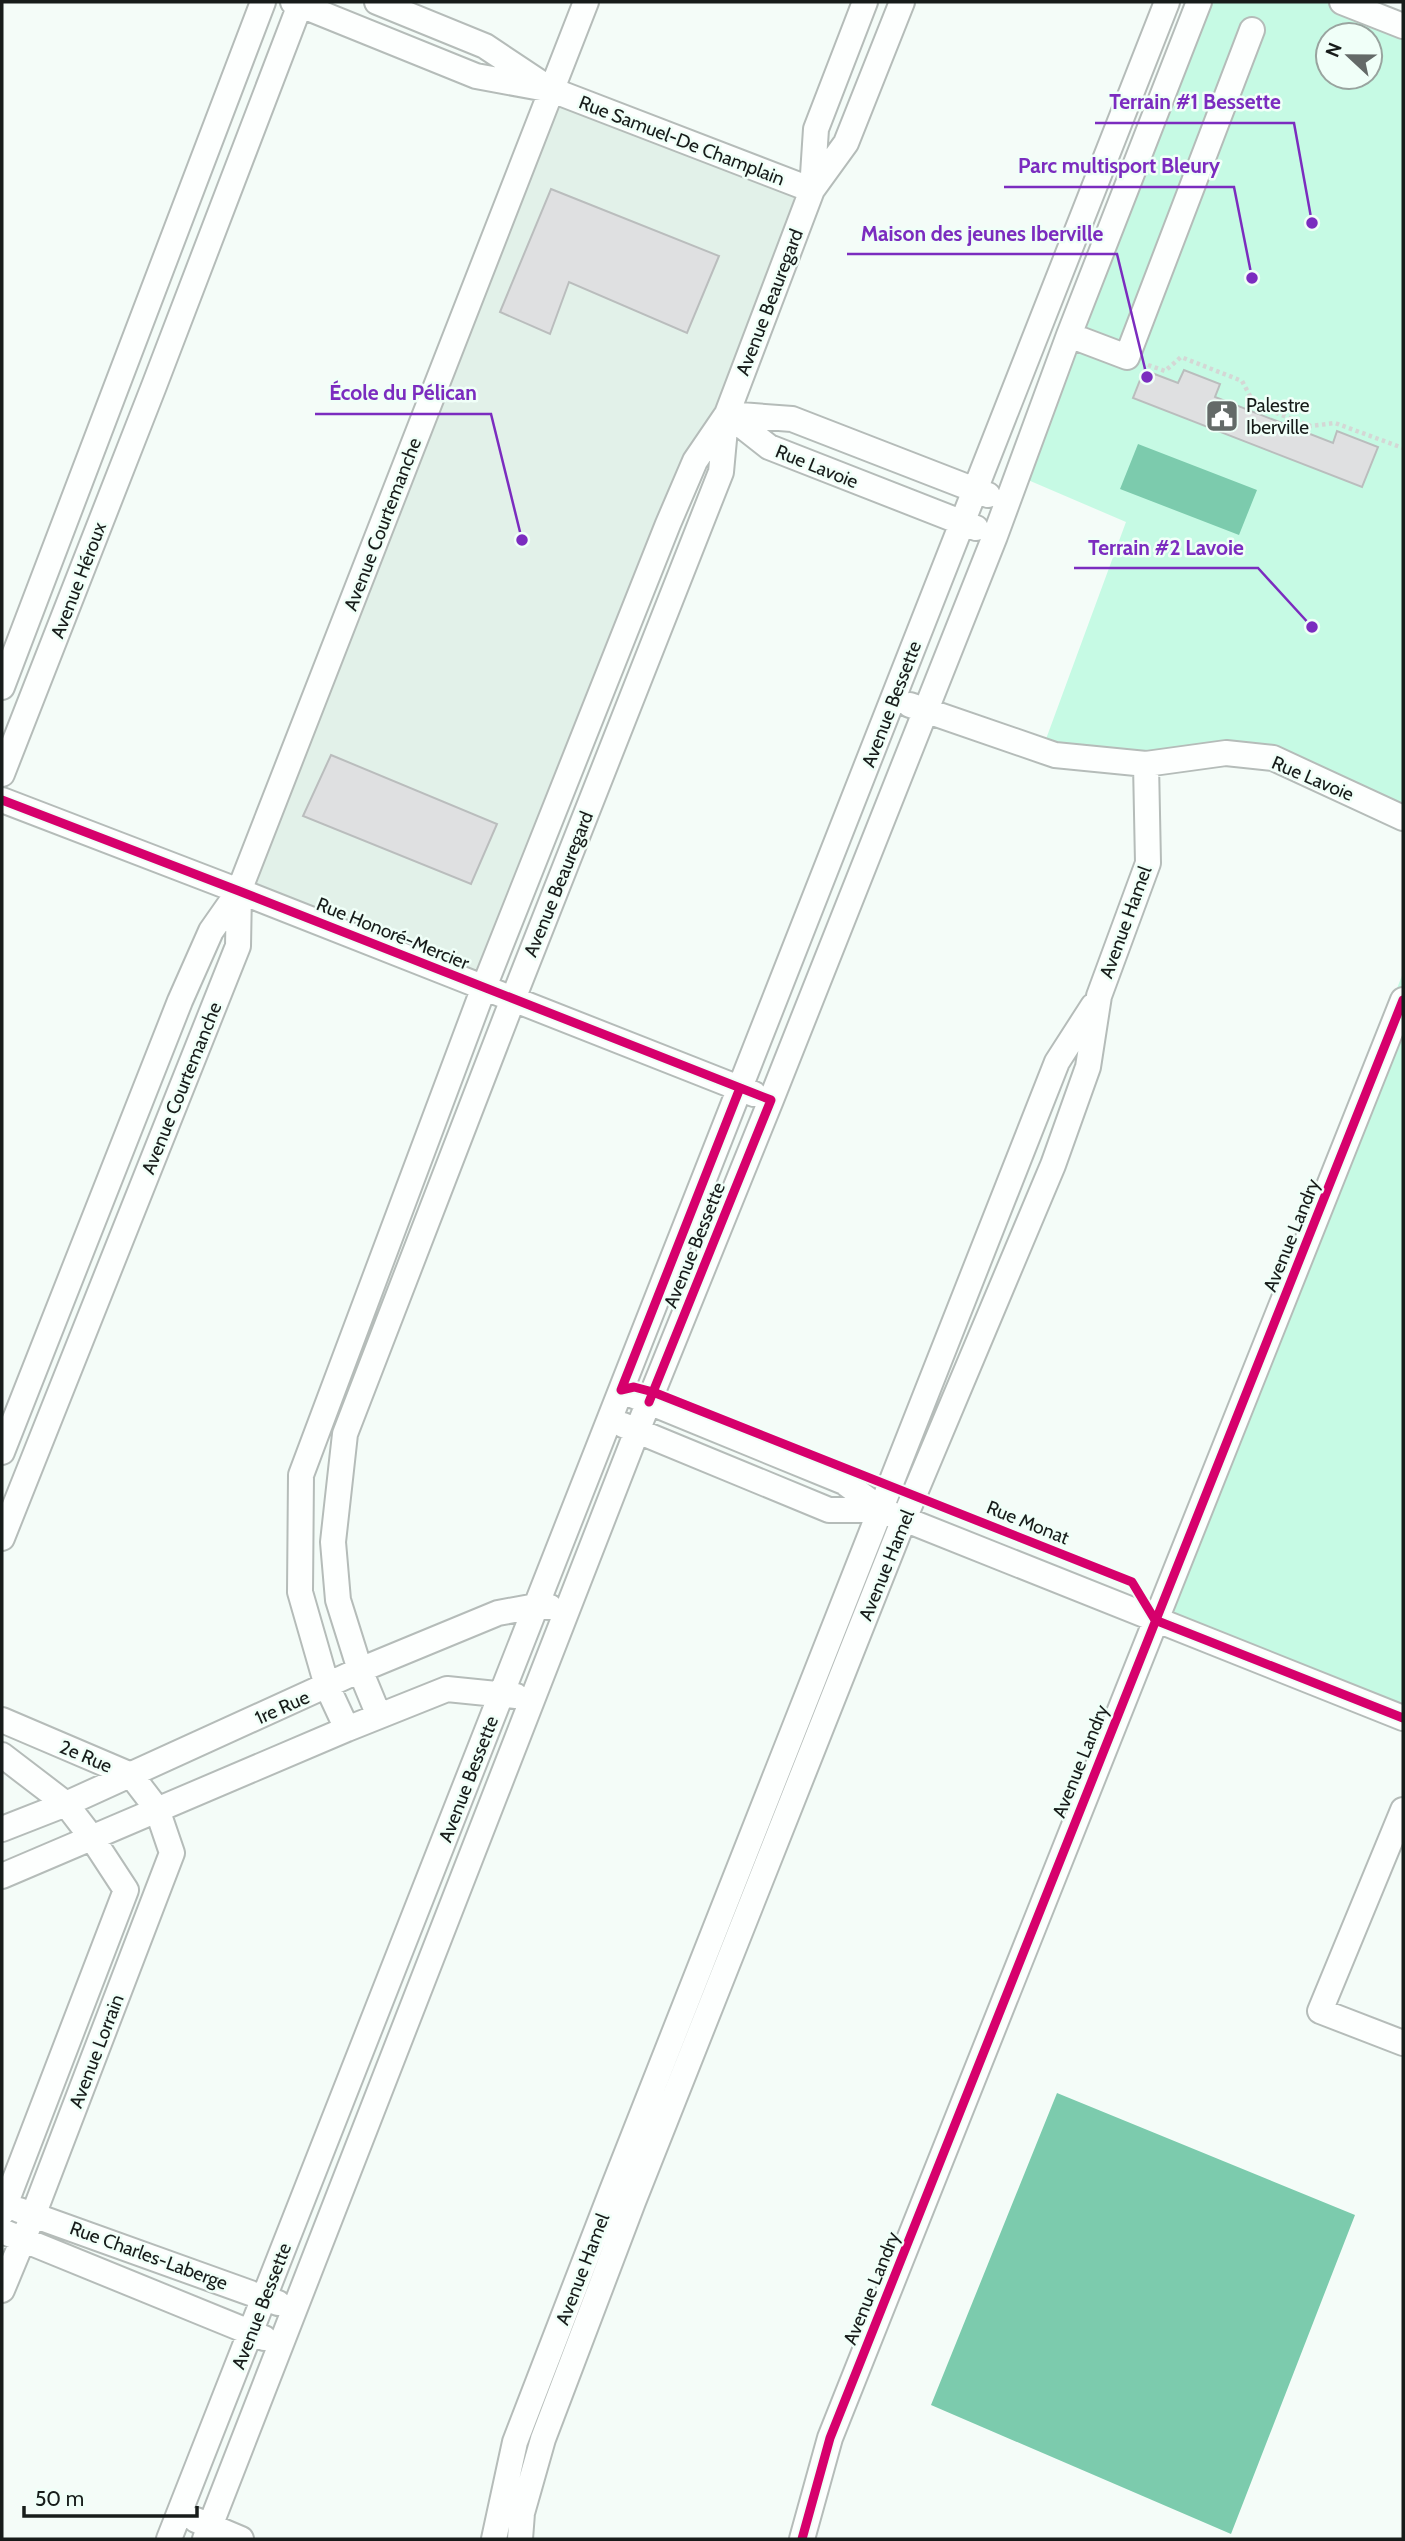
<svg xmlns="http://www.w3.org/2000/svg" width="1405" height="2541" font-family="Cabin,sans-serif">
<style>
.built{fill:#e2f1e9}
.green{fill:#c6fae4;fill-rule:evenodd}
.water{fill:#7ccbad}
.building{fill:#dfe0e1;stroke:#babdbd;stroke-width:2}
.lines{fill:none;stroke-linecap:round;stroke-linejoin:round}
.minor-casing{stroke:#b5bcb9;stroke-width:28}
.path{stroke:#d4d7d5;stroke-width:4.5;stroke-dasharray:3.5 3.5;stroke-linecap:butt}
.minor{stroke:#fdfffe;stroke-width:24}
.cycleway-casing{stroke:#f0fff8;stroke-width:13}
.cycleway{stroke:#d6006c;stroke-width:9}
.labels{text-anchor:middle;stroke-width:5;stroke-linejoin:round;paint-order:stroke}
.street-label{font-size:19px;fill:#171c1a;stroke:#f0fff8}
.poi-label{font-size:19px;fill:#171c1a;stroke:#f0fff8;text-anchor:start}
.leader{fill:none;stroke:#7b2cbf;stroke-width:2.5}
.callout-dot{fill:#7b2cbf;stroke:#f0fff8;stroke-width:2.5}
.callout-label{font-size:21px;text-anchor:middle;font-weight:bold;fill:#7b2cbf;stroke:#f0fff8;stroke-width:5;stroke-linejoin:round;paint-order:stroke}
</style>
<rect width="100%" height="100%" fill="#f4fcf8"/>
<path class="built" d="M552,90L812,190L484,987L239,891Z"/>
<path class="green" d="M1200,2H1342L1403,26V806L1280,759L1039,758L1126,522L1028,480ZM1328,35H1370V77H1328Z
M1403,973V1716L1152,1616Z"/>
<path class="water" d="M1138,444L1257,490L1239,535L1120,489Z
M1057,2093L1355,2215L1231,2534L931,2405Z"/>
<path class="building" d="M551,189L719,256L687,333L569,282L550,334L500,312Z
M1144,370L1178,383L1184,370L1220,384L1215,397L1333,443L1337,431L1378,447L1362,487L1133,398Z
M331,755L497,824L471,884L303,816Z"/>
<g class="lines">
<defs>
<path id="minor" d="M293,2L476,76L552,90L812,190
M377,2L485,46L542,84
M1342,2L1403,26
M812,190L816,129L865,2
M1069,335L1127,357L1252,30
M727,414L792,419L988,495
M727,414L769,447L976,528
M2,687L263,2
M910,705L1055,755L1146,764L1226,753L1273,758L1403,818
M2,774L154,386L301,2
M2,800L239,891L754,1094
M634,1396L844,1482L882,1510L904,1519L1403,1718
M623,1425L829,1510H882
M2,1452L180,1001L211,931L239,891L586,2
M2,1538L238,946L239,891
M379,1716L360,1670L338,1600L333,1542L345,1434L513,999L721,472L726,418
M2,1720L131,1775L157,1809L172,1853L34,2213L2,2290
M347,1729L327,1686L300,1592L301,1475L484,987L668,524L695,461L727,414L812,190L846,143L902,2
M2,1755L66,1804L92,1838L126,1890L2,2213
M1403,1810L1320,2011L1403,2043
M2,1829L66,1804L360,1670L498,1613L536,1606L550,1607
M2,1876L347,1729L447,1689L516,1696
M19,2210L278,2303
M2,2231L264,2338
M196,2520L241,2539
M169,2539L1167,2
M205,2539L637,1431L771,1100L995,536L1069,335L1199,2
M494,2539L515,2442L611,2193L1057,1062L1093,1006
M520,2539L522,2513L543,2439L633,2202L904,1519L1053,1165L1088,1067L1099,996L1148,863L1146,764
M802,2539L830,2438L1403,1000"/>
</defs>
<use href="#minor" class="minor-casing"/>
<path class="path" d="M1148,365L1165,371L1181,357L1242,381L1255,405L1311,426L1335,423L1403,448"/>
<use href="#minor" class="minor"/>
<defs>
<path id="cycleway" d="M2,800L239,891L771,1100L649,1402
M621,1390L634,1387L653,1392L1132,1582L1155,1620L1403,1718
M621,1390L740,1088
M802,2539L830,2438L1403,1000"/>
</defs>
<use href="#cycleway" class="cycleway-casing"/>
<use href="#cycleway" class="cycleway"/>
</g>
<defs>
<symbol id="civic-square" viewBox="-11 -11 22 22"><rect x="-9" y="-9" width="18" height="18" rx="4" fill="#646a68" stroke="#f0fff8"/><path d="M-.6-6.5H3V-4.5H.6V-3L4-1V1h2V6H-6V1h2V-1L-.6-3ZM-1.2 2.5V6h2.4V2.5Z" fill="#fff"/></symbol>
</defs>
<g fill-rule="evenodd">
<use href="#civic-square" x="1203" y="397" width="38" height="38"/>
</g>
<g class="labels">
<g class="street-label">
<text transform="translate(682 140) rotate(21)" y="7">Rue Samuel-De Champlain</text>
<text transform="translate(769 302) rotate(-69)" y="7">Avenue Beauregard</text>
<text transform="translate(817 466) rotate(22)" y="7">Rue Lavoie</text>
<text transform="translate(382 524) rotate(-69)" y="7">Avenue Courtemanche</text>
<text transform="translate(78 580) rotate(-69)" y="7">Avenue Héroux</text>
<text transform="translate(891 704) rotate(-69)" y="7">Avenue Bessette</text>
<text transform="translate(1313 778) rotate(23)" y="7">Rue Lavoie</text>
<text transform="translate(558 884) rotate(-68)" y="7">Avenue Beauregard</text>
<text transform="translate(1125 922) rotate(-70)" y="7">Avenue Hamel</text>
<text transform="translate(393 933) rotate(22)" y="7">Rue Honoré-Mercier</text>
<text transform="translate(181 1088) rotate(-68)" y="7">Avenue Courtemanche</text>
<text transform="translate(1291 1235) rotate(-68)" y="7">Avenue Landry</text>
<text transform="translate(694 1245) rotate(-68)" y="7">Avenue Bessette</text>
<text transform="translate(1028 1522) rotate(22)" y="7">Rue Monat</text>
<text transform="translate(886 1565) rotate(-68)" y="7">Avenue Hamel</text>
<text transform="translate(282 1707) rotate(-24)" y="7">1re Rue</text>
<text transform="translate(86 1756) rotate(23)" y="7">2e Rue</text>
<text transform="translate(1080 1761) rotate(-68)" y="7">Avenue Landry</text>
<text transform="translate(468 1779) rotate(-69)" y="7">Avenue Bessette</text>
<text transform="translate(96 2051) rotate(-69)" y="7">Avenue Lorrain</text>
<text transform="translate(149 2255) rotate(20)" y="7">Rue Charles-Laberge</text>
<text transform="translate(582 2269) rotate(-69)" y="7">Avenue Hamel</text>
<text transform="translate(871 2288) rotate(-68)" y="7">Avenue Landry</text>
<text transform="translate(261 2306) rotate(-69)" y="7">Avenue Bessette</text>
</g>
<g class="poi-label">
<text x="1246" y="412">Palestre<tspan x="1246" dy="22">Iberville</tspan></text>
</g>
</g>
<path class="leader" d="M1312 223L1294 123H1095M1252 278L1234 187H1004M1147 377L1117 254H847M522 540L491 414H315M1312 627L1258 568H1074"/>
<g class="callout-dot">
<circle cx="1312" cy="223" r="7"/>
<circle cx="1252" cy="278" r="7"/>
<circle cx="1147" cy="377" r="7"/>
<circle cx="522" cy="540" r="7"/>
<circle cx="1312" cy="627" r="7"/>
</g>
<g class="callout-label">
<text x="1195" y="109">Terrain #1 Bessette</text>
<text x="1119" y="173">Parc multisport Bleury</text>
<text x="982" y="241">Maison des jeunes Iberville</text>
<text x="403" y="400">École du Pélican</text>
<text x="1166" y="555">Terrain #2 Lavoie</text>
</g>
<rect width="1405" height="2541" fill="none" stroke="#171c1a" stroke-width="7"/>
<g transform="translate(1349 56) rotate(292)"><circle r="33" fill="#f0fff8" stroke="#99a49f" stroke-width="2"/>
<path d="M0-5L12 26L0 18L-12 26Z" fill="#646a68"/>
<text y="-10" font-size="19" font-weight="bold" text-anchor="middle" fill="#171c1a">N</text>
</g>
<path d="M24 2506v10h173v-10" fill="none" stroke="#171c1a" stroke-width="3.5"/>
<text x="35" y="2506" font-size="21" fill="#171c1a" stroke="#f0fff8" stroke-width="5" paint-order="stroke">50 m</text>
</svg>
